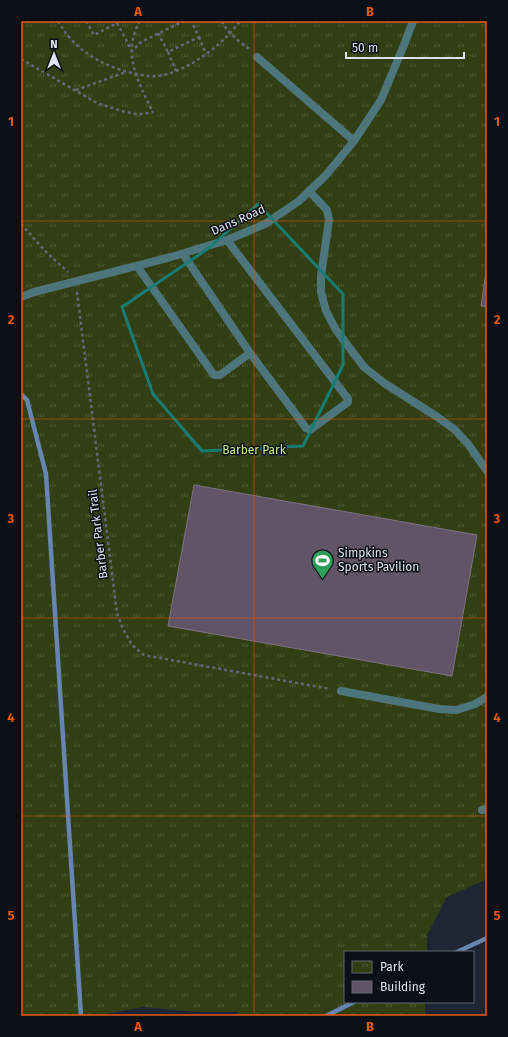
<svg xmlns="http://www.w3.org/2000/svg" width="508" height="1037" font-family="'Fira Sans',sans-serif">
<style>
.park{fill:url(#park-tufts)}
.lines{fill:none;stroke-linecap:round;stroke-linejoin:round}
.stream{stroke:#6686b1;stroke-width:4.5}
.building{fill:#615466;stroke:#7f7284}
.path{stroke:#626978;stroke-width:2.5;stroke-dasharray:3 3;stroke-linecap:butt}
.lane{stroke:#4d767c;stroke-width:8}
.marked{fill:none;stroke:#197c74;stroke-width:3;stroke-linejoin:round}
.grid{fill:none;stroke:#e8590c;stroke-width:1;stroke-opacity:0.55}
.labels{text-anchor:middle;stroke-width:3;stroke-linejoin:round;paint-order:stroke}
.street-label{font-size:12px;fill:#dfe5f0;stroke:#0b0f16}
.park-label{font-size:12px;fill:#cef08b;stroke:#0b0f16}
.poi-label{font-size:12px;fill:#dfe5f0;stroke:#0b0f16;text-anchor:start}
.neatline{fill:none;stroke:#e8590c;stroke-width:1.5}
.grid-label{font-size:13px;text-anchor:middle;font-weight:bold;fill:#e8590c}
</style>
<defs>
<pattern id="park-tufts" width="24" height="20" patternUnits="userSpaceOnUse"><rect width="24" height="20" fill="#323f14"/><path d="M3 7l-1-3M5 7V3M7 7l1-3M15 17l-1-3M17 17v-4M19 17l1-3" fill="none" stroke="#4f5b36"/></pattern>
</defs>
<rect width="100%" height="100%" fill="#1e2636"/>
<path class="park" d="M21,21H487V879L447,897L427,935V952H345V1002H425V1016H237L238,1012H197L143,1007L106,1014L102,1016H21Z"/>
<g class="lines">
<path class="stream" d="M21,394L27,400L46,474L81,1016
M457,952L487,938
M326,1016L354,1002"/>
</g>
<path class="building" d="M487,266V307L481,306Z
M194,485L477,535L452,676L168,626Z"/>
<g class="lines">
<path class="path" d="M58,21C62,27 65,33 70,38C86,56 106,66 128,72C138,74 147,77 158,76C187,72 223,45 240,21
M86,21L94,35L117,23L116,21
M140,21C121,54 139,82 153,113
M222,21C227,33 239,41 249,49
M117,23L132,51L141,42L184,21
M158,33L168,52L199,37L191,21
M199,37L206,54
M168,52L176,71
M21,59L97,103L125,112L136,114H143L153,112
M76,90L126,72
M21,224L46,252L68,272
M77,292L117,613L123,629L132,645L144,655L330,689"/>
<path class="lane" d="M257,57L354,141
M309,191L327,210L329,220L321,276V292L326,311L336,330L364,367L384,383L436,416L454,429L468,444L487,471
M183,254L250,353
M137,266L214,375H220L250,353L306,428L310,430L348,402V399L227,240
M21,297L34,292L171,257L227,240L265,224L299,201L326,175L354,141L381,100L404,45L413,21
M341,691L439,709L457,710L475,704L487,697
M482,810L487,809"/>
</g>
<path class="marked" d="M258,204L343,294V365L303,446L202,451L153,394L122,307L209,248Z"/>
<path class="grid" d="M254,21V1016M21,221H487M21,419H487M21,618H487M21,816H487"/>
<defs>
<symbol id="stadium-pin" viewBox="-11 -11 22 30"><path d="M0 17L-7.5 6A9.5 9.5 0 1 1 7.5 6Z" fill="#2e9e5b" stroke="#0b0f16"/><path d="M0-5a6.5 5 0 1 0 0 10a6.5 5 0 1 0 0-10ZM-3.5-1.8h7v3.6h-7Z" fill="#fff"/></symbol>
</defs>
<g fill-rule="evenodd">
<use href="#stadium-pin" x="310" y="548" width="25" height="34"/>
</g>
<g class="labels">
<g class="street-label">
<text transform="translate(238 220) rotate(-24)" y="4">Dans Road</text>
<text transform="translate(98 534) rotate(-97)" y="4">Barber Park Trail</text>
</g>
<g class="park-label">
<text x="254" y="454">Barber Park</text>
</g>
<g class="poi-label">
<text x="338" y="557">Simpkins<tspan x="338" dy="14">Sports Pavilion</tspan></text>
</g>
</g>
<rect width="508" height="1037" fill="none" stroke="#0b0f16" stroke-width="44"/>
<rect x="344" y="951" width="130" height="52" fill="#0b0f16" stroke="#60656d"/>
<rect x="352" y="961" width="20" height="12" fill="url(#park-tufts)" stroke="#60656d"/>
<text x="380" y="971" font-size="12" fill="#dfe5f0">Park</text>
<rect x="352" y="981" width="20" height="12" fill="#615466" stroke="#60656d"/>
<text x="380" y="991" font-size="12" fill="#dfe5f0">Building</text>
<g transform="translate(54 54)" stroke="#0b0f16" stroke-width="3" paint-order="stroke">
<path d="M0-3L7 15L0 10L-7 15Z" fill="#dfe5f0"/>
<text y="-6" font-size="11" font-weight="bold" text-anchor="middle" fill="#dfe5f0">N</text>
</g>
<path d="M346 52v6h118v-6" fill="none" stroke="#dfe5f0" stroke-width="2"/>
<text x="352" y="52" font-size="12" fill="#dfe5f0" stroke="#0b0f16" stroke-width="3" paint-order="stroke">50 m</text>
<rect x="22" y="22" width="464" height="993" class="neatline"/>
<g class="grid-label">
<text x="138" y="16">A</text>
<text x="370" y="16">B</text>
<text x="11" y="126">1</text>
<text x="497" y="126">1</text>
<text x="11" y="324">2</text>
<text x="497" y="324">2</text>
<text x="11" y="523">3</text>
<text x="497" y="523">3</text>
<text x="11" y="722">4</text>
<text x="497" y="722">4</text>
<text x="11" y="920">5</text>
<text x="497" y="920">5</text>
<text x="138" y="1031">A</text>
<text x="370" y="1031">B</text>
</g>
</svg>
